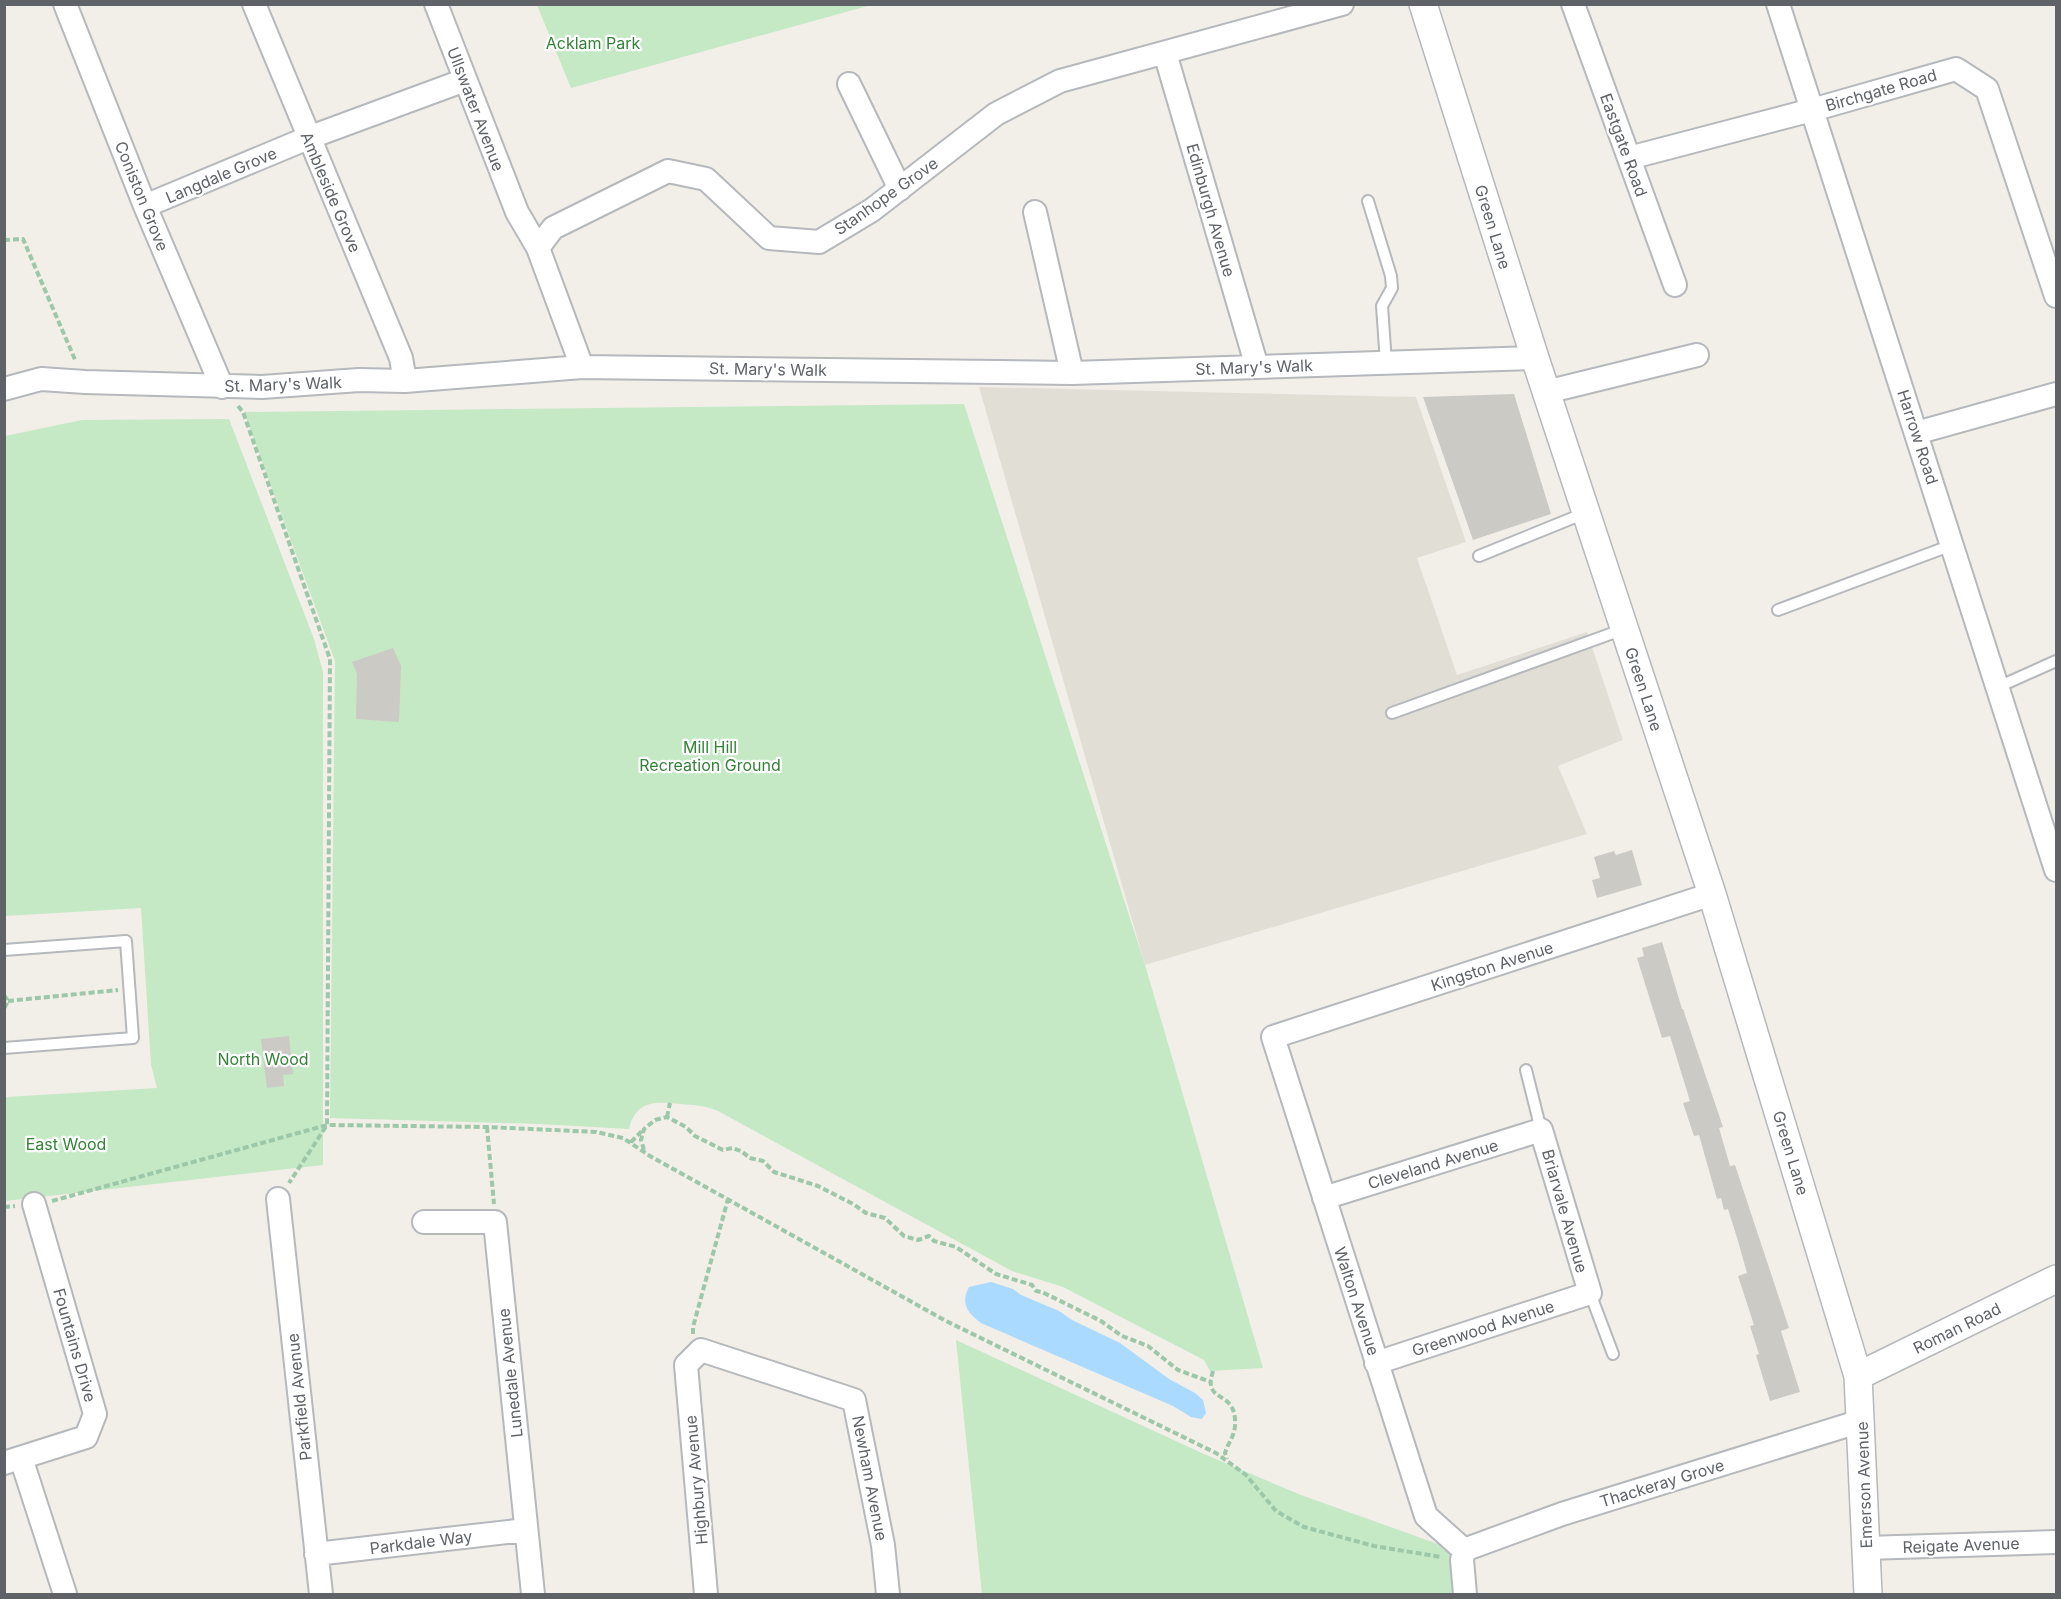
<svg xmlns="http://www.w3.org/2000/svg" width="2061" height="1599" font-family="Inter,sans-serif">
<style>
.education{fill:#e1ded6}
.green{fill:#c5e8c5}
.water{fill:#aadaff}
.building{fill:#cccac5}
.lines{fill:none;stroke-linecap:round;stroke-linejoin:round}
.service-casing{stroke:#b5b8bc;stroke-width:14}
.minor-casing{stroke:#b5b8bc;stroke-width:26}
.tertiary-casing{stroke:#b5b8bc;stroke-width:30}
.path{stroke:#9cc7a9;stroke-width:4;stroke-dasharray:6 3;stroke-linecap:butt}
.service{stroke:#fff;stroke-width:10}
.minor{stroke:#fff;stroke-width:22}
.tertiary{stroke:#fff;stroke-width:27}
.labels{text-anchor:middle;stroke-width:4.5;stroke-linejoin:round;paint-order:stroke}
.park-label{font-size:16px;fill:#348238;stroke:#fff}
.street-label{font-size:16px;fill:#5f6368;stroke:#fff}
</style>
<rect width="100%" height="100%" fill="#f1efe8"/>
<path class="education" d="M979,387L1416,397L1466,542L1417,558L1457,675L1587,632L1623,740L1558,766L1587,834L1145,965Z"/>
<path class="green" d="M537,5H871L571,88Z
M964,404L1145,965L1263,1368L1210,1371L1204,1360L1063,1287L1012,1271L718,1111C706,1106 695,1105 681,1104C657,1102 636,1099 629,1129L539,1124L330,1118L335,661L244,412Z
M229,419L314,639L323,672V1165L5,1201L4,1099L7,1097L157,1088L151,1065L141,908L5,916V436L82,420Z
M956,1340L1204,1454L1301,1495L1449,1548L1455,1594H982Z"/>
<path class="water" d="M991,1282L1013,1289L1021,1295L1059,1311L1072,1320L1120,1343L1169,1379L1195,1393L1203,1400L1206,1413L1202,1419L1191,1417L1173,1406L981,1323C968,1313 960,1304 969,1287Z"/>
<path class="building" d="M1514,394L1551,514L1473,540L1423,397Z
M393,648L401,666L399,722L356,719L357,674L352,662Z
M1632,850L1642,885L1597,898L1592,880L1600,878L1594,857L1614,851L1616,855Z
M1662,942L1682,1009H1683L1723,1127L1719,1128L1730,1166L1735,1165L1789,1328L1781,1331L1800,1392L1770,1401L1756,1355L1759,1354L1750,1326L1754,1325L1738,1276L1747,1273L1738,1241L1728,1209L1724,1210L1721,1198L1717,1199L1699,1135L1694,1136L1683,1103L1690,1101L1670,1036L1662,1038L1637,958L1644,956L1642,948Z
M289,1036L293,1074L283,1075L284,1086L267,1088L261,1039Z"/>
<g class="lines">
<defs>
<path id="service" d="M1368,201L1391,276L1392,288L1382,306L1386,363
M1479,556L1585,513
M1778,610L1952,545
M1998,687L2056,661
M1392,713L1624,629
M4,950L126,941L133,1038L4,1048
M1526,1070L1541,1130
M1590,1293L1613,1354"/>
<path id="minor" d="M65,4L145,206L222,387
M254,4L401,358L405,381
M436,4L517,212L538,248
M1573,4L1675,285
M1778,4L2056,870
M1165,53L1257,367
M849,84L900,189
M1629,158L1812,110L1956,69L1987,89L2056,296
M145,206L308,138L465,80
M1035,212L1072,373
M582,367L538,248L553,228L668,171L706,179L769,238L819,242L872,210L996,114L1060,81L1342,4
M4,389L41,379L85,382L262,387L359,380L405,381L582,367L1072,373L1535,358
M1546,392L1697,355
M1916,433L2056,394
M1324,1198L1541,1130L1590,1293L1376,1363
M278,1199L321,1594
M424,1222H495L533,1594
M21,1458L65,1594
M4,1463L86,1437L95,1414L34,1204
M1866,1548L2056,1542
M1464,1550L1426,1516L1273,1037L1712,894
M1464,1550L1562,1514L1861,1421
M1464,1550L1462,1560L1465,1594
M316,1554L525,1530
M706,1594L686,1365L701,1350L854,1400L883,1545L888,1594"/>
<path id="tertiary" d="M1423,4L1535,358L1712,894L1858,1376L1868,1594
M1858,1376L2056,1279"/>
</defs>
<use href="#service" class="service-casing"/>
<use href="#minor" class="minor-casing"/>
<use href="#tertiary" class="tertiary-casing"/>
<path class="path" d="M4,240L23,239L76,362
M238,406L243,412L330,659L327,1125L289,1183
M4,995L8,1001L4,1009
M8,1001L118,990
M667,1117L670,1103
M487,1127L494,1204
M631,1142L643,1130
M644,1150L641,1140L644,1129L655,1120L667,1117L686,1127L695,1136L723,1150L732,1148L741,1151L750,1158L763,1161L774,1172L818,1186L853,1204L866,1213L885,1218L904,1236L918,1240L929,1236L934,1241L956,1247L996,1274L1032,1285L1036,1291L1042,1292L1101,1321L1122,1336L1148,1346L1178,1370L1211,1382
M52,1201L327,1125L487,1127L596,1132L623,1138L650,1156L946,1321L1216,1453L1246,1475L1276,1511L1304,1527L1374,1546L1441,1557
M4,1207L15,1206
M693,1334V1327L728,1199
M1213,1371C1212,1375 1210,1380 1211,1385C1213,1401 1237,1394 1235,1426C1234,1437 1228,1443 1225,1453L1227,1459"/>
<use href="#service" class="service"/>
<use href="#minor" class="minor"/>
<use href="#tertiary" class="tertiary"/>
</g>
<g class="labels">
<g class="park-label">
<text x="593" y="49">Acklam Park</text>
<text x="710" y="753">Mill Hill<tspan x="710" dy="18">Recreation Ground</tspan></text>
<text x="263" y="1065">North Wood</text>
<text x="66" y="1150">East Wood</text>
</g>
<g class="street-label">
<text transform="translate(1881 90) rotate(-16)" y="6">Birchgate Road</text>
<text transform="translate(476 109) rotate(69)" y="6">Ullswater Avenue</text>
<text transform="translate(1624 145) rotate(70)" y="6">Eastgate Road</text>
<text transform="translate(221 175) rotate(-23)" y="6">Langdale Grove</text>
<text transform="translate(331 192) rotate(67)" y="6">Ambleside Grove</text>
<text transform="translate(142 196) rotate(68)" y="6">Coniston Grove</text>
<text transform="translate(886 196) rotate(-35)" y="6">Stanhope Grove</text>
<text transform="translate(1211 210) rotate(74)" y="6">Edinburgh Avenue</text>
<text transform="translate(1493 227) rotate(73)" y="6">Green Lane</text>
<text transform="translate(1254 367) rotate(-2)" y="6">St. Mary's Walk</text>
<text transform="translate(768 369) rotate(1)" y="6">St. Mary's Walk</text>
<text transform="translate(283 384) rotate(-2)" y="6">St. Mary's Walk</text>
<text transform="translate(1918 437) rotate(72)" y="6">Harrow Road</text>
<text transform="translate(1644 689) rotate(72)" y="6">Green Lane</text>
<text transform="translate(1492 966) rotate(-18)" y="6">Kingston Avenue</text>
<text transform="translate(1791 1153) rotate(73)" y="6">Green Lane</text>
<text transform="translate(1433 1164) rotate(-17)" y="6">Cleveland Avenue</text>
<text transform="translate(1565 1211) rotate(74)" y="6">Briarvale Avenue</text>
<text transform="translate(1357 1301) rotate(72)" y="6">Walton Avenue</text>
<text transform="translate(1483 1328) rotate(-18)" y="6">Greenwood Avenue</text>
<text transform="translate(1957 1328) rotate(-26)" y="6">Roman Road</text>
<text transform="translate(75 1345) rotate(74)" y="6">Fountains Drive</text>
<text transform="translate(510 1373) rotate(-96)" y="6">Lunedale Avenue</text>
<text transform="translate(299 1397) rotate(-96)" y="6">Parkfield Avenue</text>
<text transform="translate(870 1478) rotate(79)" y="6">Newham Avenue</text>
<text transform="translate(696 1480) rotate(-95)" y="6">Highbury Avenue</text>
<text transform="translate(1662 1483) rotate(-17)" y="6">Thackeray Grove</text>
<text transform="translate(1864 1485) rotate(-92)" y="6">Emerson Avenue</text>
<text transform="translate(421 1542) rotate(-7)" y="6">Parkdale Way</text>
<text transform="translate(1961 1545) rotate(-2)" y="6">Reigate Avenue</text>
</g>
</g>
<rect width="2061" height="1599" fill="none" stroke="#5f6368" stroke-width="12"/>
</svg>
